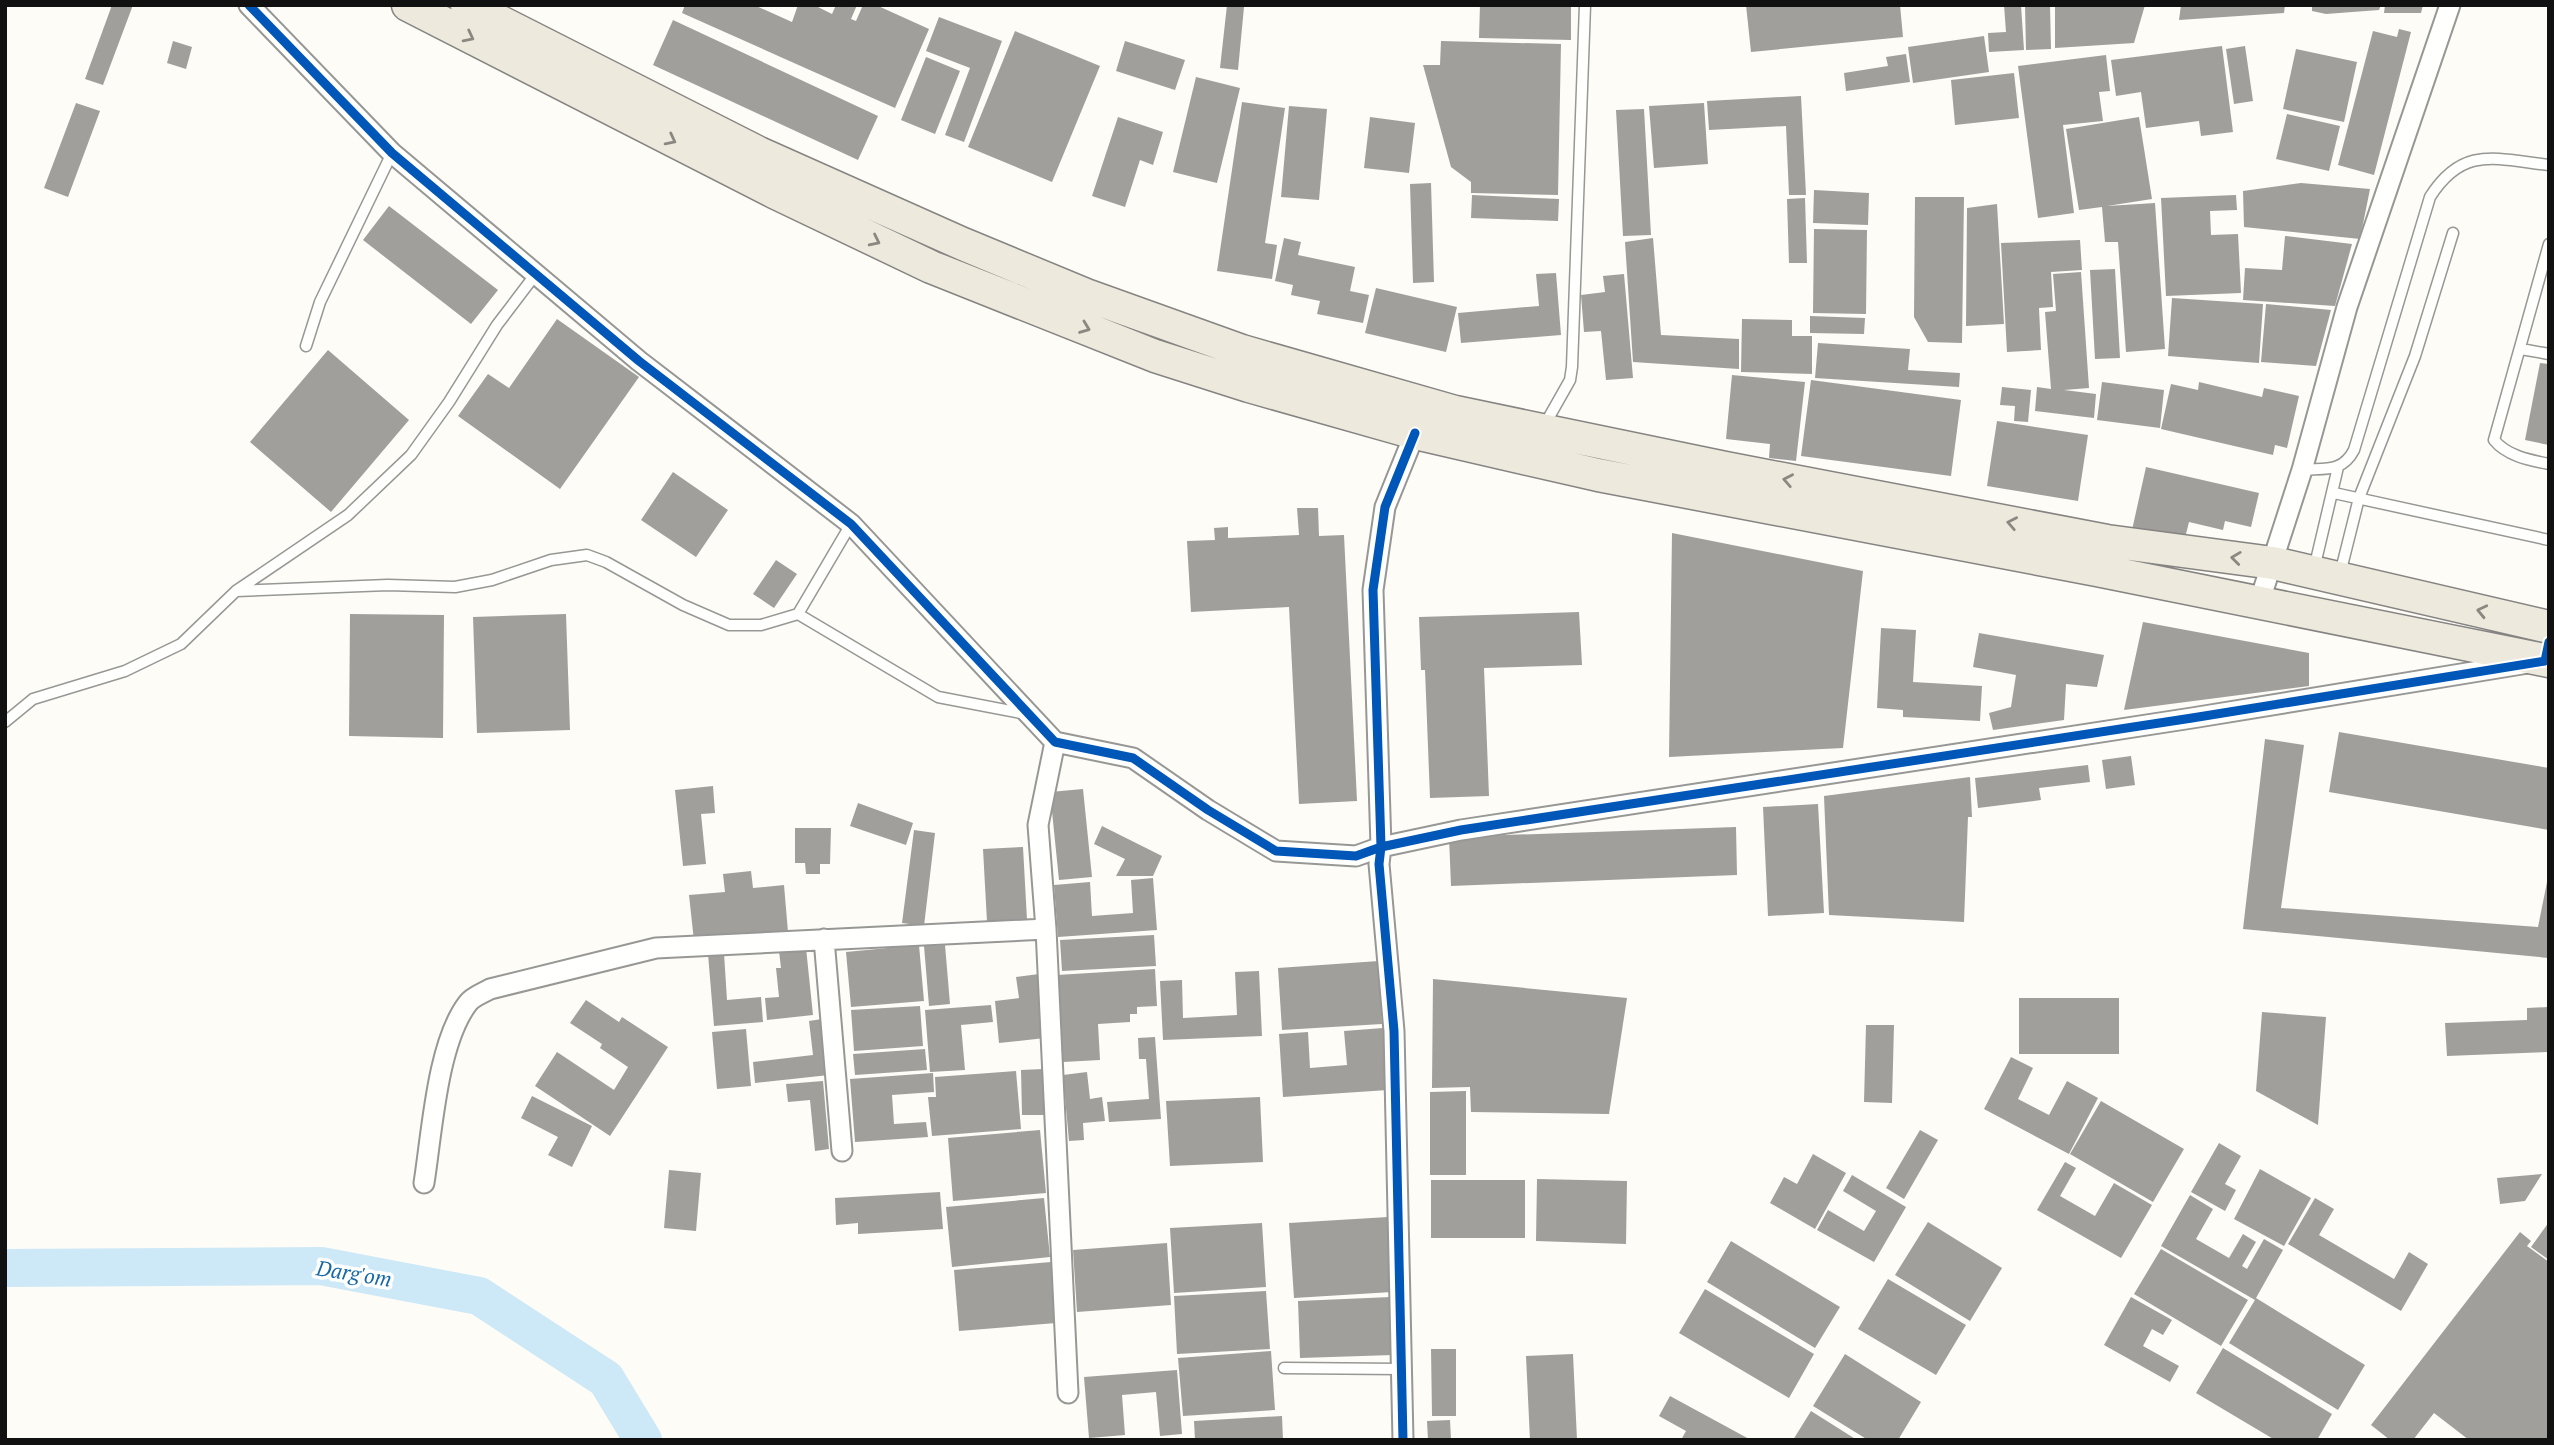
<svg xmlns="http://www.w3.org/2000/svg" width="2554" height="1445" font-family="'PT Serif',serif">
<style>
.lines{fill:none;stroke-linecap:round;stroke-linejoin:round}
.river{stroke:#cde8f7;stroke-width:38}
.building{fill:#a19f9c}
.lane-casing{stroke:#979795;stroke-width:13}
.street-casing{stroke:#979795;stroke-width:23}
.primary-casing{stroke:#858482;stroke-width:35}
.lane{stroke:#fffffe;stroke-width:10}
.street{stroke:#fffffe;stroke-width:19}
.primary{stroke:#ede9dc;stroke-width:32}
.cycleway-casing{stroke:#fff;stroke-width:13}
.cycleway{stroke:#0057b8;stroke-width:9}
.oneway{stroke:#8a8881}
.labels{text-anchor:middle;stroke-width:7;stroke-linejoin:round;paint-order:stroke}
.water-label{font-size:21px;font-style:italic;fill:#1768a6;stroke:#fff}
</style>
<rect width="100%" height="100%" fill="#fdfcf7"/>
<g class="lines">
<path class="river" d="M5,1268L321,1266L479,1296L606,1379L643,1440"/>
</g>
<path class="building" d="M112,5H133L103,85L85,79Z
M685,5H754L792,22L798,5H814L832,14L836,5H857L851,19L856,21L863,5H876L929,29L895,108L682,13Z
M1227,5L1244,7L1238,70L1220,68Z
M1480,5H1571V40L1479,38Z
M1746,5H1900L1903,37L1751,52Z
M2004,5H2021L2024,50L1989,52L1988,33L2006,32Z
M2025,5H2050L2051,49L2026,50Z
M2055,5H2145L2134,43L2055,48Z
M2181,5H2285L2284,13L2179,20Z
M2312,5H2381L2379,10L2326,14L2312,11Z
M2385,5H2423L2421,13H2384Z
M939,17L1002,41L964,142L945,135L970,68L926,51Z
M673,20L878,116L858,160L653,65Z
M2399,29L2411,32L2374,175L2338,165L2373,31L2397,37Z
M1015,31L1100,66L1052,182L968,147Z
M1984,36L1989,72L1913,83L1908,47Z
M173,41L192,47L186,69L167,63Z
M1125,41L1185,60L1175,90L1116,71Z
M1441,41L1561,44L1558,195L1471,193V182L1451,167L1423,65H1440Z
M2222,46L2233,132L2201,136L2199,121L2146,128L2141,92L2116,96L2111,60Z
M2245,46L2253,101L2234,104L2226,49Z
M2296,49L2357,62L2344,122L2283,109Z
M1906,54L1910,82L1846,91L1844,73L1888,66L1886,57Z
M2106,55L2110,91L2099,92L2103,121L2063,125L2074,213L2038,218L2018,66Z
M926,57L960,71L935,134L901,120Z
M2014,73L2019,118L1955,125L1951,80Z
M1196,77L1240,88L1217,183L1173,172Z
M1801,96L1806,195H1789L1786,126L1709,130L1707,101Z
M1242,102L1285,108L1265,243L1277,245L1272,279L1217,271Z
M76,103L100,111L68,197L44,188Z
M1704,103L1708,164L1654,168L1649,106Z
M1289,106L1327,109L1319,200L1281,197Z
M1644,109L1651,235L1623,236L1616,110Z
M2287,114L2340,126L2329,171L2276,159Z
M1118,117L1163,132L1153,165L1140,160L1125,207L1092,196Z
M1370,117L1415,123L1409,173L1364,168Z
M2139,117L2152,199L2107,206L2155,203L2165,349L2126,352L2118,242H2105L2102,207L2079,210L2066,129Z
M1431,183L1434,282L1413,283L1410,184Z
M2301,183L2370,189L2360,239L2244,227L2243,191Z
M1814,190L1869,193L1868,225L1813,223Z
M1472,195L1559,199L1558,221L1471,218Z
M2236,195L2237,210L2210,211L2211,235L2238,234L2241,293L2166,296L2161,198Z
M1915,197H1964L1962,343L1928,342L1914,317Z
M1805,198L1807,263H1789L1787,199Z
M1997,204L2004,324L1966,326L1967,208Z
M389,206L498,290L471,324L363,240Z
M1814,229L1867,230L1866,314L1813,313Z
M2285,236L2352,244L2335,306L2243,300L2245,268L2282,270Z
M1284,238L1301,242L1298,255L1355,267L1350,291L1369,295L1363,323L1317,314L1320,301L1291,295L1293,285L1275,281Z
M1653,238L1661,335L1739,339V369L1633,362L1625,242Z
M2080,240L2082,270L2051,272L2053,307L2039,308L2041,350L2007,352L2001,243Z
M2115,269L2120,358L2095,359L2090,270Z
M2081,272L2089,388L2064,390L2096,394L2094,418L2035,411L2037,387L2051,389L2045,312L2056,311L2053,274Z
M1556,273L1561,335L1461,343L1458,313L1539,306L1536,274Z
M1624,274L1633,378L1606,380L1601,331L1584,332L1581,295L1605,292L1603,276Z
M1376,288L1457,307L1446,352L1365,333Z
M2172,298L2263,304L2259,363L2168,356Z
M2266,304L2331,310L2316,366L2261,362Z
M1810,316L1865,318L1864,334L1810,333Z
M557,319L639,377L560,489L458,416L488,374L509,388Z
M1742,319L1792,320V336H1812V374L1741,372Z
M1818,343L1910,349L1908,370L1960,373L1959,387L1815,378Z
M328,350L409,420L331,512L250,442Z
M2540,363L2549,364V445L2525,440Z
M1732,375L1805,382L1796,461L1769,458L1770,444L1726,439Z
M1811,380L1961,400L1951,476L1801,456Z
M2102,382L2164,390L2160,428L2097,420Z
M2199,382L2262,397L2264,388L2299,396L2287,448L2275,445L2273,455L2161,429L2171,384L2198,390Z
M2002,387L2031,390L2028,422L2014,421L2015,406L2000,405Z
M1997,421L2088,435L2078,501L1987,486Z
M2146,467L2259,493L2251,527L2225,521L2223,530L2189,522L2184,542L2132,530Z
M673,472L728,510L696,557L641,520Z
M1297,508H1318L1319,536L1344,535L1357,801L1299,804L1289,607L1191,612L1187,541L1215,540L1214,528L1228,527V538L1299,535Z
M1672,533L1863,571L1843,748L1669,757Z
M776,560L797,574L774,608L753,594Z
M1579,612L1582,665L1484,668L1489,796L1430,798L1425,670H1421L1419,617Z
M350,614L444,615L443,738L349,736Z
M566,614L570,730L477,733L473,617Z
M2143,622L2309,653V686L2124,710Z
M1881,628L1916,630L1913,682L1982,686L1980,721L1903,717V710L1877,708Z
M1979,633L2104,655L2097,687L2066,684L2064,720L1993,730L1989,713L2011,707L2016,675L1973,667Z
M2339,732L2549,768V830L2329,792Z
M2265,739L2304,745L2281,908L2538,927L2549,872V958L2243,929Z
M2131,756L2135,785L2106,789L2102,760Z
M2088,765L2090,782L2039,788L2041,800L1978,808L1975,778Z
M1970,777L1972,817H1968L1964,922L1829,915L1824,796Z
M713,786L715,813L701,814L706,864L683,866L675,790Z
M1083,789L1092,877L1059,880L1050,792Z
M858,803L913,823L906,845L850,826Z
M1818,804L1824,913L1768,916L1763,807Z
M1102,826L1162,856L1153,876H1116L1125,859L1094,844Z
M1736,827L1737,875L1451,886L1449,837Z
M795,828H831L830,864H820V874H806L805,863H795Z
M914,830L935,833L924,926L902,923Z
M1023,847L1027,920L987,922L983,849Z
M751,871L753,888L784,885L788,932L694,941L689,895L725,892L723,874Z
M1153,878L1157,930L1058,937L1054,885L1090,882L1092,916L1133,913L1131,880Z
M1154,935L1156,966L1062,971L1060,940Z
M919,945L924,1001L851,1007L846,952Z
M945,945L950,1004L929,1006L924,946Z
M806,948L813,1015L767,1020L765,998L779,997L776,968H781L779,951Z
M724,953L727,1000L761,997L763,1022L714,1026L708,954Z
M1379,961L1382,1024L1282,1030L1278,968Z
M1155,969L1157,1006L1137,1007V1014H1130V1022L1098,1024L1100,1060L1063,1062L1057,975Z
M1259,971L1262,1036L1163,1040L1160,981L1182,980L1183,1018L1237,1015L1235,972Z
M1039,974L1045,1038L999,1043L995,1001L1019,998L1016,977Z
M1433,979L1627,998L1609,1114L1471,1112L1470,1087L1432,1088Z
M2019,998H2119V1054H2019Z
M586,1000L619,1022L622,1017L668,1047L610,1136L535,1086L557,1052L614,1090L628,1067L600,1048L602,1044L570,1023Z
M991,1005L993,1022L961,1025L965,1070L930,1072L925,1010Z
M920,1006L923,1046L854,1051L851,1010Z
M2548,1007L2549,1052L2447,1056L2445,1023L2527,1020V1008Z
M2262,1012L2326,1017L2318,1125L2256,1091Z
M822,1019L829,1075L755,1083L753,1062L813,1055L809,1021Z
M1866,1025H1894L1892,1103L1864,1102Z
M1383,1028L1388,1090L1283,1097L1279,1034L1308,1032L1310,1068L1347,1065L1344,1031Z
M746,1029L751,1086L717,1089L712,1032Z
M1155,1037L1161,1119L1109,1122L1107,1102L1149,1099L1146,1059H1139L1138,1038Z
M925,1049L927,1070L855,1075L853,1054Z
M2011,1057L2033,1068L2018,1099L2049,1115L2067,1081L2098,1098L2069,1154L1984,1109Z
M1043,1069L1044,1115H1022L1021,1070Z
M1016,1071L1021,1129L932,1136L928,1097H936L935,1077Z
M1087,1072L1090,1099L1102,1097L1105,1121L1083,1123L1084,1140L1069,1141L1063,1075Z
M933,1073L934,1092L892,1095L894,1124L926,1122L928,1137L855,1142L850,1079Z
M823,1081L829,1149L815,1151L810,1100L788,1102L786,1084Z
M1466,1091V1175H1430V1092Z
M532,1096L592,1126L572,1167L548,1155L558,1137L521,1118Z
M1260,1097L1263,1162L1170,1166L1166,1101Z
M2101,1101L2184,1149L2153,1202L2070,1154Z
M1040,1130L1046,1193L953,1201L948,1138Z
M1920,1130L1938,1140L1904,1199L1886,1188Z
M2219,1143L2241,1156L2225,1184L2236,1190L2225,1211L2191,1192Z
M1813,1154L1846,1173L1815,1229L1770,1203L1784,1177L1797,1184Z
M2065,1162L2076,1168L2060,1196L2095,1216L2114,1183L2152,1205L2121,1258L2037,1210Z
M2260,1169L2311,1198L2284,1246L2234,1219Z
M669,1170L701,1173L696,1231L664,1228Z
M2542,1174L2525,1201L2500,1204L2497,1178Z
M1852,1175L1906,1207L1874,1262L1817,1230L1828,1210L1864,1231L1876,1211L1843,1191Z
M1537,1179L1627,1181L1626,1244L1536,1241Z
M1431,1180H1525V1238H1431Z
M940,1192L943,1229L858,1234V1223L836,1225L835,1198Z
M2190,1195L2213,1209L2196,1239L2229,1258L2243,1234L2256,1242L2242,1266L2247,1269L2264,1239L2283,1250L2256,1298L2365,1365L2338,1410L2229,1343L2255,1300L2161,1246Z
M1044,1198L1050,1257L952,1267L946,1207Z
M2315,1198L2334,1209L2319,1235L2394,1279L2409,1252L2428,1264L2401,1311L2288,1244Z
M1388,1217L1392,1292L1294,1298L1289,1223Z
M1928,1222L2002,1268L1970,1321L1895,1275Z
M2549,1222V1260L2531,1247Z
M1262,1223L1266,1287L1174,1293L1170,1228Z
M2520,1232L2531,1241L2527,1246L2549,1262V1440H2469L2434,1413L2413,1440H2390L2371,1425Z
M1731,1241L1840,1307L1815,1348L1707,1282Z
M1167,1243L1171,1305L1077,1312L1073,1250Z
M2161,1249L2248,1300L2221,1346L2134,1294Z
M1051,1262L1056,1323L959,1331L954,1270Z
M1888,1279L1966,1325L1936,1375L1858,1329Z
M1705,1289L1814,1354L1789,1398L1679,1333Z
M1266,1291L1270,1349L1177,1354L1174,1296Z
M1391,1297L1393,1355L1300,1358L1298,1301Z
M2131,1297L2172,1320L2163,1335L2152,1329L2143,1346L2179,1366L2170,1382L2104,1345Z
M2223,1348L2332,1414L2317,1440H2275L2196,1393Z
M1431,1349H1456V1416H1432Z
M1271,1351L1275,1410L1183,1416L1178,1358Z
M1573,1354L1577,1440H1530L1526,1356Z
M1845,1354L1921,1402L1898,1440H1868L1813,1406Z
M1177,1370L1182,1434L1160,1436L1156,1392L1122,1395L1125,1435L1089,1438L1084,1377Z
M1670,1396L1751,1440H1681L1686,1431L1659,1416Z
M1811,1411L1857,1440H1793Z
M1282,1416L1283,1440H1195L1194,1421Z
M1450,1420L1451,1440H1428L1427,1421Z"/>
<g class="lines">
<defs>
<path id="lane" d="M2549,244L2494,440C2507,456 2529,460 2549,464
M306,346L320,302L392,153
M2521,349L2549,354
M1544,426L1570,380L1572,367L1585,5
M2302,470C2325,468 2342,473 2354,450L2430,197C2463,145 2496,159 2549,165
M2334,493L2549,540
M2314,569L2338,467
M2340,574L2359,498L2415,356L2453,233
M236,591L388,585L455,587L492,580L551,560L587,555L606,562L683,605L729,625H761L798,614L938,697L1026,714
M798,614L851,524
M5,722L33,699L125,671L181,644L236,591L348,515L411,455L449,402L497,325L535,275
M1284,1368L1401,1369"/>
<path id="street" d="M249,5L392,153L639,361L851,524L1055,742L1133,758L1208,810L1276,851L1356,856L1381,847L1461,830L2192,718L2528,663
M2259,603L2302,470L2347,307L2450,5
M1055,742L1038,825L1046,929L1068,1393
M824,939L842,1151
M424,1183C432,1133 437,1043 468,1003C472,997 483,993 490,989L656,948L1046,929
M1403,1440L1394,1031L1379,864L1381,847L1373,590L1385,507L1415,433"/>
<path id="primary" d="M408,5L774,192L931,267L1155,356L1249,386L1415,433L1598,475L2097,570L2549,661
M467,5L759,153L963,244L1086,295L1242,351L1455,412L1725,468L2107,541L2273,563L2549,627"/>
</defs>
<use href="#lane" class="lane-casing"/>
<use href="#street" class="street-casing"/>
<use href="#primary" class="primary-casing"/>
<use href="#lane" class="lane"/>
<use href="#street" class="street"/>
<use href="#primary" class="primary"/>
<defs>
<path id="cycleway" d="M249,5L392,153L639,361L851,524L1055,742L1133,758L1208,810L1276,851L1356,856L1381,847L1461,830L2192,718L2545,661L2549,642
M1403,1440L1394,1031L1379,864L1381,847L1373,590L1385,507L1415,433"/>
</defs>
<use href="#cycleway" class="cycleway-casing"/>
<use href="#cycleway" class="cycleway"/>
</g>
<defs><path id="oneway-chevron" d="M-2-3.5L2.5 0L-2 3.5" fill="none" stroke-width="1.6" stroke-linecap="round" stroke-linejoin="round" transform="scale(1.75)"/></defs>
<g class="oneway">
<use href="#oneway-chevron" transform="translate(469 37) rotate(27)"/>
<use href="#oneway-chevron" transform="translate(671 140) rotate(27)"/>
<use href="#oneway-chevron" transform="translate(875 241) rotate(26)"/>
<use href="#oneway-chevron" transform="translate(1085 328) rotate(21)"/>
<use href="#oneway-chevron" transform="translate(1788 480) rotate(-169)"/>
<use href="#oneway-chevron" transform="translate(2012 523) rotate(-169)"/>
<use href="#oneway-chevron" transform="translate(2236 558) rotate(-173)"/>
<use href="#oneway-chevron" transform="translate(2482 611) rotate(-167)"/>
</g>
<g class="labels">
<g class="water-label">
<text transform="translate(354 1274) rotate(9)" y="7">Darg'om</text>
</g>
</g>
<rect width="2554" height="1445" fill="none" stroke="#111111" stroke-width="14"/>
</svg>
